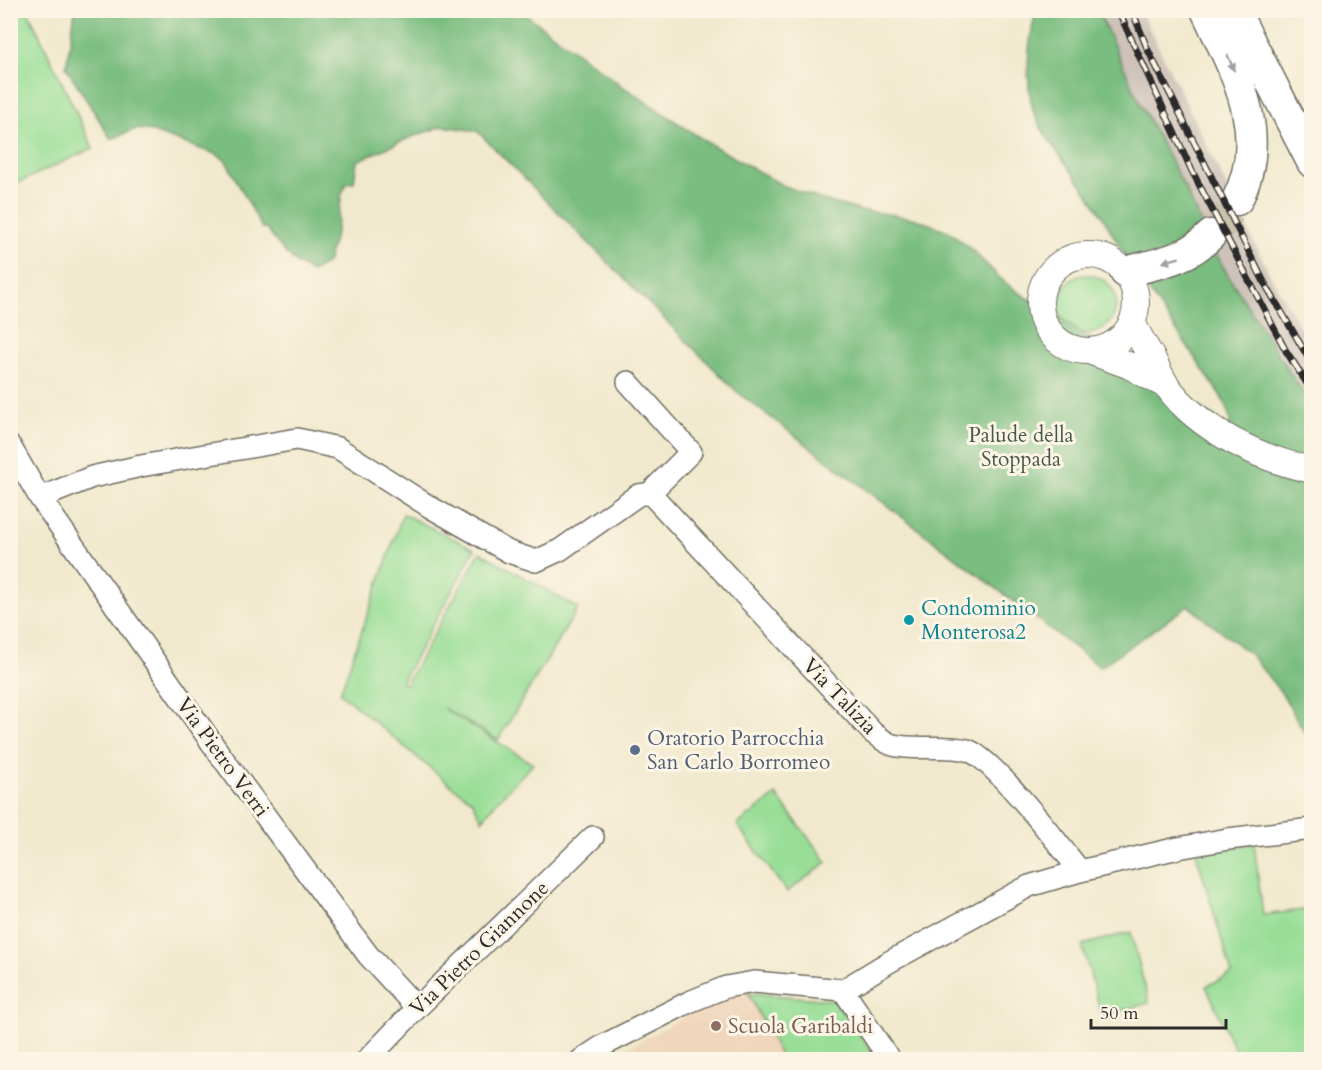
<svg xmlns="http://www.w3.org/2000/svg" width="1322" height="1070" font-family="Cardo,serif">
<style>
.built{fill:#f0d6bc}
.industrial{fill:#cec2b9}
.green{fill:#99de97;stroke:#628461;stroke-width:1.5}
.forest{fill:#7abd80;stroke:#527456;stroke-width:1.5}
.lines{fill:none;stroke-linecap:round;stroke-linejoin:round}
.highway-tunnel{stroke:#c9c3ad;stroke-width:30;stroke-dasharray:30 15;stroke-linecap:butt}
.minor-casing{stroke:#706e64;stroke-width:24}
.major-casing{stroke:#706e64;stroke-width:28}
.highway-casing{stroke:#706e64;stroke-width:33}
.minor{stroke:#fff;stroke-width:21}
.major{stroke:#fff;stroke-width:26}
.highway{stroke:#fff;stroke-width:30}
.rail-casing{stroke:#2b2b2b;stroke-width:7}
.rail{stroke:#fcf5e5;stroke-width:4.5;stroke-dasharray:14;stroke-linecap:butt}
.oneway{fill:#a0a0a0}
.culture-dot{fill:#0f9aa8;stroke:#fcf5e5;stroke-width:2}
.service-dot{fill:#5c6f8a;stroke:#fcf5e5;stroke-width:2}
.education-dot{fill:#8d6e63;stroke:#fcf5e5;stroke-width:2}
.labels{text-anchor:middle;stroke-width:6;stroke-linejoin:round;paint-order:stroke}
.park-label{font-size:21px;fill:#465846;stroke:#fcf5e5}
.culture-label{font-size:21px;fill:#0d838f;stroke:#fcf5e5;text-anchor:start}
.street-label{font-size:21px;fill:#2b2b2b;stroke:#fcf5e5}
.service-label{font-size:21px;fill:#4e5e75;stroke:#fcf5e5;text-anchor:start}
.education-label{font-size:21px;fill:#785e54;stroke:#fcf5e5;text-anchor:start}
</style>
<rect width="100%" height="100%" fill="#fcf5e5"/>
<filter id="ink" filterUnits="userSpaceOnUse"><feTurbulence type="fractalNoise" baseFrequency=".0167" numOctaves="2"/><feDisplacementMap in="SourceGraphic" scale="12" xChannelSelector="R" yChannelSelector="G"/><feConvolveMatrix kernelMatrix="1 2 1 2 8 2 1 2 1" color-interpolation-filters="sRGB"/></filter>
<filter id="wash" filterUnits="userSpaceOnUse"><feTurbulence type="fractalNoise" baseFrequency=".008" numOctaves="4" result="noise"/><feDisplacementMap in="SourceGraphic" scale="24" xChannelSelector="R" yChannelSelector="G"/><feGaussianBlur stdDeviation="1.35" result="paint"/><feColorMatrix in="noise" values="0 0 0 0 0 0 0 0 0 0 0 0 0 0 0 0 0 1.4 0 .05"/><feComposite in="paint" operator="in"/></filter>
<g filter="url(#wash)">
<rect width="100%" height="100%" fill="#f1e9cd"/>
<path class="built" d="M732,991L748,993L782,1059L606,1060Z"/>
<path class="industrial" d="M1098,11H1141L1270,275L1311,346V406L1229,277L1210,243L1185,188L1142,107Z"/>
<path class="green" d="M10,11H28L93,148L11,186Z
M1058 304a29 29 0 1 1 58 0a29 29 0 1 1-58 0Z
M403,514L475,549L401,683L406,684L480,552L578,608L498,740L443,708L533,764L497,801L482,820L472,800L453,787L340,693Z
M776,795L827,862L787,892L737,825Z
M1254,843L1263,915L1311,909V1059H1239L1206,986L1232,974L1196,853Z
M1131,932L1149,1003L1102,1016L1082,945Z
M748,993L834,1000L877,1059H782Z"/>
<path class="forest" d="M75,11H521L625,88L705,141L782,185L819,199L862,211L889,214L916,219L950,232L972,250L1003,281L1021,294L1056,315L1108,352L1230,427C1232,406 1212,384 1201,367C1176,328 1148,292 1124,253C1112,235 1103,215 1091,198C1075,174 1038,132 1032,106C1025,71 1028,44 1036,11H1098L1142,107L1185,188L1210,243L1229,277L1311,406V744L1283,695L1250,654L1188,606L1100,667L736,391L477,131L443,126L409,138L357,161L354,182L347,183L342,193L336,232L327,263L312,272C292,264 278,245 266,228H262L226,161L218,155L147,130L136,129L111,139L66,67Z"/>
</g>
<g filter="url(#ink)">
<g class="lines">
<path class="highway-tunnel" d="M1211,235L1223,223L1237,200"/>
<defs>
<path id="minor" d="M10,446L40,498L221,756L368,955L417,1008
M650,493L873,733C879,737 886,743 893,745C917,751 943,744 967,750C991,756 1061,847 1080,871
M40,498L92,477L141,466L297,439L338,448L430,507L509,552L536,561L560,550L638,495L650,493L691,452L628,382
M843,990L890,1060
M367,1060L417,1008L593,837
M581,1060L604,1045L689,1002L726,987L754,982L843,990L889,962L1029,886L1080,871L1178,848L1228,839L1312,829"/>
<path id="major" d="M1040 303a48 48 0 1 1 96 0a48 48 0 1 1-96 0Z
M1132,322C1138,335 1145,346 1152,358C1157,367 1161,378 1167,386C1199,430 1260,459 1312,470
M1092,352L1128,365L1167,386"/>
<path id="highway" d="M1206,10C1235,72 1271,133 1237,200
M1234,10L1312,162
M1125,272C1159,263 1186,260 1211,235"/>
</defs>
<use href="#minor" class="minor-casing"/>
<use href="#major" class="major-casing"/>
<use href="#highway" class="highway-casing"/>
<use href="#minor" class="minor"/>
<use href="#major" class="major"/>
<use href="#highway" class="highway"/>
<defs>
<path id="rail" d="M1118,10L1192,171L1286,351L1312,391
M1132,10L1147,48L1264,282L1312,364"/>
</defs>
<use href="#rail" class="rail-casing"/>
<use href="#rail" class="rail"/>
</g>
<defs><path id="oneway-solid" d="M-6-.8H1V-3.2L6.5 0L1 3.2V.8H-6Z" transform="scale(1.5)"/></defs>
<g class="oneway">
<use href="#oneway-solid" transform="translate(1231 63) rotate(67)"/>
<use href="#oneway-solid" transform="translate(1171 260) rotate(164)"/>
</g>
</g>
<circle class="culture-dot" cx="909" cy="620" r="6"/>
<circle class="service-dot" cx="635" cy="750" r="6"/>
<circle class="education-dot" cx="716" cy="1026" r="6"/>
<g class="labels">
<g class="park-label">
<text x="1021" y="442">Palude della<tspan x="1021" dy="24">Stoppada</tspan></text>
</g>
<g class="culture-label">
<text x="921" y="615">Condominio<tspan x="921" dy="24">Monterosa2</tspan></text>
</g>
<g class="street-label">
<text transform="translate(840 696) rotate(46)" y="7">Via Talizia</text>
<text transform="translate(223 757) rotate(54)" y="7">Via Pietro Verri</text>
<text transform="translate(479 948) rotate(-44)" y="7">Via Pietro Giannone</text>
</g>
<g class="service-label">
<text x="647" y="745">Oratorio Parrocchia<tspan x="647" dy="24">San Carlo Borromeo</tspan></text>
</g>
<g class="education-label">
<text x="728" y="1033">Scuola Garibaldi</text>
</g>
</g>
<rect width="1322" height="1070" fill="none" stroke="#fcf5e5" stroke-width="36"/>
<path d="M1091 1019v9h135v-9" fill="none" stroke="#2b2b2b" stroke-width="3"/>
<text x="1100" y="1019" font-size="18" fill="#2b2b2b" stroke="#fcf5e5" stroke-width="4.5" paint-order="stroke">50 m</text>
</svg>
